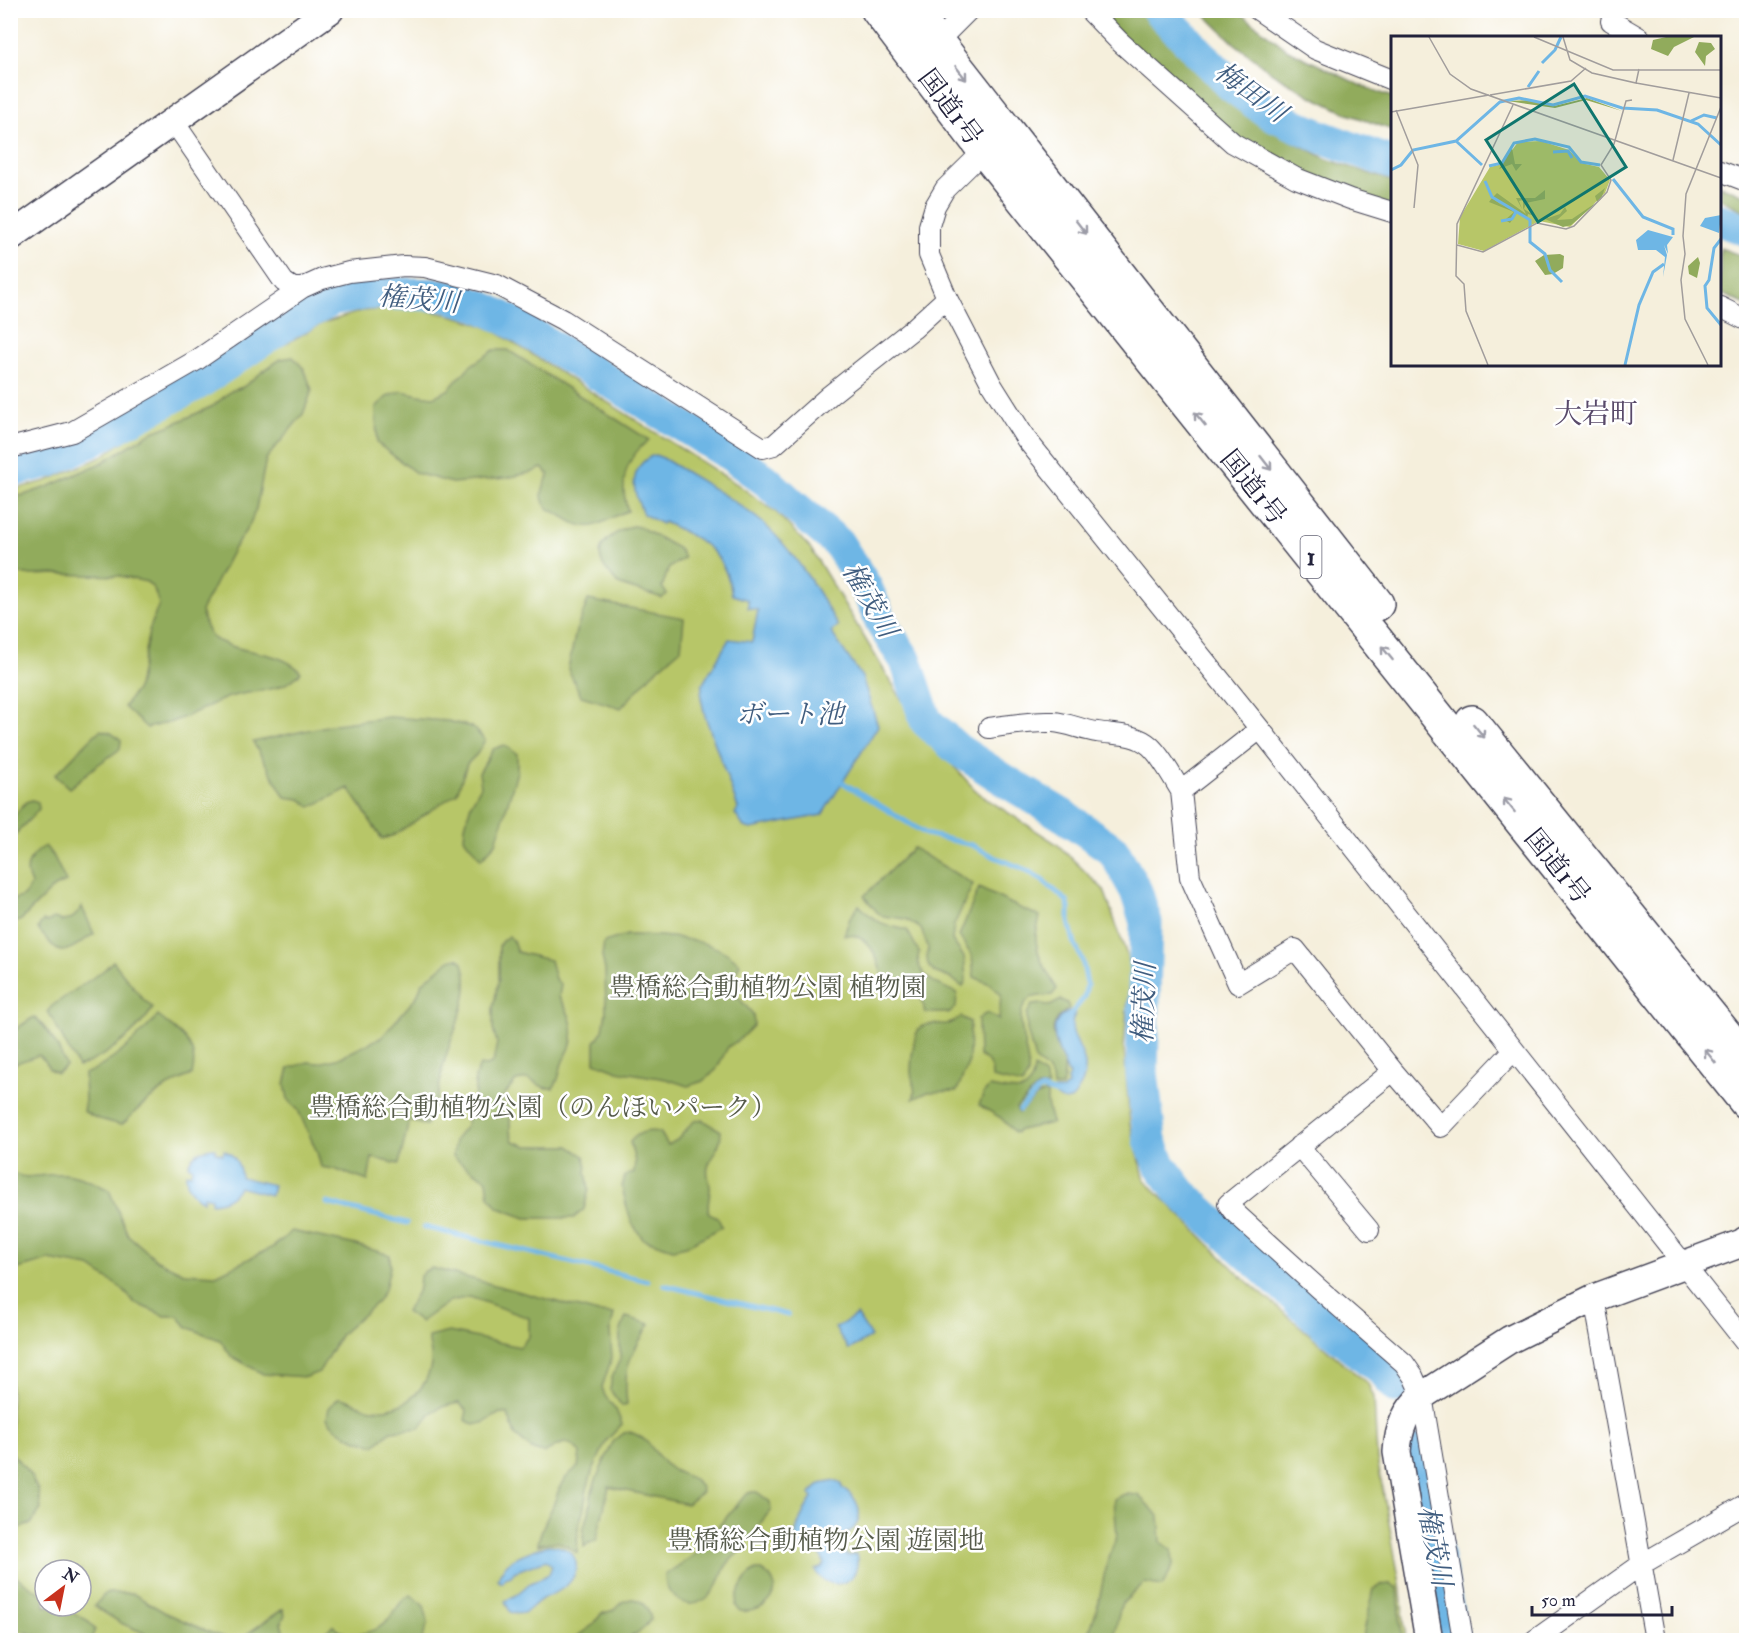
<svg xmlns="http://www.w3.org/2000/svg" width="1757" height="1651" font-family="'IM FELL Double Pica','Noto Serif JP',serif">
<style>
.green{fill:#b7c668;stroke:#6c7452;stroke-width:1.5;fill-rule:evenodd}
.forest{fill:#91ab5c;stroke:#5a664c;stroke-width:1.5}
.water{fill:#6eb6e5;stroke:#486c90;stroke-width:1.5}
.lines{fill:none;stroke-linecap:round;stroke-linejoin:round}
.stream{stroke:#6eb6e5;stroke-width:5}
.river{stroke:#6eb6e5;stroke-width:33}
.street-casing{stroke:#424153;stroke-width:22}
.secondary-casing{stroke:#424153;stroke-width:30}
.highway-casing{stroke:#424153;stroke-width:36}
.street{stroke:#fff;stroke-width:20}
.secondary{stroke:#fff;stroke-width:27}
.highway{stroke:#fff;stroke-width:33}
.oneway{stroke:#9c9ca7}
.labels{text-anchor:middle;stroke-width:5;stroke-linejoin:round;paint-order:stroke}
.shield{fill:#fff;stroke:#646476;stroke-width:1.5}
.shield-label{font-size:24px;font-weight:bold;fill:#22223b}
.street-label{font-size:26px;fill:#22223b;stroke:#fff}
.park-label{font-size:26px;fill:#565b4b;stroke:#fff}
.water-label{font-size:27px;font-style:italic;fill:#405d7f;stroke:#fff}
.quarter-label{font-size:28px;fill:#594a6a;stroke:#fff}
.inset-river{fill:none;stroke:#6eb6e5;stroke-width:3}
.inset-road{fill:none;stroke:#a19d9c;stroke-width:1.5}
.view{fill:#0f766e;fill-opacity:0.15;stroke:#0f766e;stroke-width:3}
.inset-edge{fill:none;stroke:#22223b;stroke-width:3}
</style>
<rect width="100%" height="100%" fill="#fff"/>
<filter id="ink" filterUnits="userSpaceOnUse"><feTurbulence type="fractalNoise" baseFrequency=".0167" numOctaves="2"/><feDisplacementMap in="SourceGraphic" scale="12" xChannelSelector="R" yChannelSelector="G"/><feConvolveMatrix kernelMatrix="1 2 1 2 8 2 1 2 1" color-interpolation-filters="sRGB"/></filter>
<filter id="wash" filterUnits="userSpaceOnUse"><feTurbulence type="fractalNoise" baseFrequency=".008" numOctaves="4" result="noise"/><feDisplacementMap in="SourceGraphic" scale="24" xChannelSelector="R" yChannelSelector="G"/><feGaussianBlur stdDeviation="1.35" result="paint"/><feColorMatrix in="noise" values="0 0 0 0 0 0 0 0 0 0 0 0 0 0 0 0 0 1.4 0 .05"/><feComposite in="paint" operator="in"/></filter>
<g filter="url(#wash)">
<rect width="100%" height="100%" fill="#f5efdc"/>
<path class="green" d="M403,308C436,310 466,317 495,331L737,484L777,513L811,549L919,728L979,794L1057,844L1104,890L1130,964L1124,1048L1130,1124L1145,1180L1242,1277L1368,1384L1374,1397L1377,1458L1400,1583L1406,1640H27L11,1635L10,490L46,481L99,458L189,397L323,323L362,311ZM45,1570H81V1606H45Z"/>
<path class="forest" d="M1093,11H1140L1220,93L1274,131L1327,159L1392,181V208L1275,170Z
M1201,11H1238L1288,50L1362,86L1392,97V130L1348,114L1309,95L1272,73L1234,43Z
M1720,185L1746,196V212L1720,199Z
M1720,248L1746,257V305L1720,293Z
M494,350H508L649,440C625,458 619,483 628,511C616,514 603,524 593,526C577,527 574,523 562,516C558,513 553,512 549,509C537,499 543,486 549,475L542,468L533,472L506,478L452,483L416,473L377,443L376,407L388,396L402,391L419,395L433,397L448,390L470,366Z
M293,357L304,369L312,390L303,414L266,459L256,509L249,526L234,548L201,611C203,619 206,631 212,637C213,638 220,642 221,642C246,655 280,650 301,672C283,694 251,689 226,698C209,705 192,715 174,721C165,724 156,725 147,728L124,707L138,687L149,631L159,604L154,589L147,582L120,576L57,574L32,575L11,572V497L24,495L50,486L103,462L150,433L171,425L213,406L231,391L243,387L267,368L281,359Z
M632,526L640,527L679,549L684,558L669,568L662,587L667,594L662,598C652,594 625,588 617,583C614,580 611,575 608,572C588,548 610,534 632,526Z
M588,600L684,618L681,649L651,675L621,708L581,696L568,669L576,631Z
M389,717L448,721L472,727L485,740L477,754L467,764L457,793L394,835L382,839L349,788L311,807L300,799L285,797L253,742L336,724Z
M100,730L111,733L121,740L120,749L96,766L69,788L55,775C71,760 84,744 100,730Z
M504,745L517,754V772L496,843L481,859L464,838L465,826L471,804L481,786L479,773L493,749Z
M32,800L38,802L39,809L11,839V819L26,802Z
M45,846L54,857L66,882L54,887L21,920L11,924V900C20,899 28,894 31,884C22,866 30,856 45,846Z
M913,848L973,884L954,925L952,940L964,957L966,980L963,987L952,979L934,972L928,965L927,959L928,948L921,929L906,919L883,916L877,912L864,896Z
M979,888L1024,910L1040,916C1039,922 1037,929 1036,935C1035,955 1048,973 1057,989L1052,995C1045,996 1035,995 1029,999C1010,1014 1031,1054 1028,1073C1028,1077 1024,1081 1022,1085L992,1078C992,1068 989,1059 979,1056L978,1019L987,1013L999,1020L1001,994L990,984L974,977L972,956L959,936Z
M859,905C876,923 883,925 907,930L919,952C913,976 939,985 957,993L956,1007L950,1013H925C923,998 918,992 906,984L898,987L885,986C880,970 876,944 858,937C854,935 848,935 844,935L850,918Z
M82,907L94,934C86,938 67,955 58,950C51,946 46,937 40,932L38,928L41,923L43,921L48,922L54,918L62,921L68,920L74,917Z
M627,935C662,935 715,937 740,964L734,977L727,985V996L738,997L753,1014L754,1025L740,1039L728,1047L716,1070L703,1081L688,1086L666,1079L618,1071L595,1062V1042L603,1030L606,1012L605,970L602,956L604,942Z
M509,936L514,943L517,952L550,960L555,979L561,985L559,997C570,1013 577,1030 569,1050C566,1055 562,1061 561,1067C558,1077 560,1079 553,1088H545L528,1079L516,1081L502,1098L504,1104L510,1107V1131L513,1141L527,1146H569L584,1156L587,1166L586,1172L589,1189L584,1209L574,1218H526L499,1208L489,1196L487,1180C475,1172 463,1166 453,1156L455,1140L466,1126L475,1092V1077L480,1065L487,1066L493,1063L497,1043L493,1029V1007L499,980V946L502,941Z
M457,958L462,961C476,993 452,1031 444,1063C441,1073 440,1084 438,1095C435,1105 430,1115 426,1125L409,1121L399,1164L372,1158L368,1181L334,1169L321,1167L317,1152L298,1110L288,1099L285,1084L289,1068L308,1062L318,1063L337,1059L382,1037L417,996L422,983L450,960Z
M113,961L142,998L153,1008C137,1033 106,1057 78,1067L48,1011L52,1006L104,970Z
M1061,1000L1067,1003L1069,1008C1066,1011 1061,1014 1058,1018C1046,1032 1061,1048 1064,1063C1065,1071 1064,1079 1062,1087H1053L1052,1078L1046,1069L1035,1060L1027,1030V1014L1032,1005L1043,1004L1050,1006Z
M158,1016C180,1034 200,1043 192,1075C174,1081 149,1098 135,1112C130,1117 127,1121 121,1125L96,1118L83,1111L85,1100L84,1074C113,1064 137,1038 158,1016Z
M34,1017C49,1029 59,1048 66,1066L57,1073L49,1069L46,1062L39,1055L14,1064L11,1061V1032Z
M961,1017L970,1022L969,1061L957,1091L928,1092L913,1099C917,1090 912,1082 911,1072C911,1062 912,1053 914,1043C915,1038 916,1030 921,1027C934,1019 944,1031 961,1017Z
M1034,1068L1044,1075L1048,1087H1038L1016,1108L1019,1113L1037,1096L1047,1092V1104L1052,1123L1020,1130L1015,1133L1001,1118L979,1105L984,1093L989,1087C1011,1090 1032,1100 1034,1068Z
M695,1120H703L721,1131C721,1147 713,1152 708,1167C706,1173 709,1179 710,1186C711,1197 706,1202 709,1214L718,1218L722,1227L686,1246L673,1249L643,1239L632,1223L627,1208L622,1187L625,1176L634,1172L635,1162L630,1142C639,1131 648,1130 660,1132L668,1145L677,1140Z
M11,1172C26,1182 46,1173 63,1174C79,1175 95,1183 109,1190L128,1235L157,1260L184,1273L216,1275L273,1247L292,1231L356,1245L390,1255V1267L385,1289L377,1302L341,1334L319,1372L306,1377L263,1374L231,1356L220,1340L187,1327L178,1316H165L135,1303L121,1288L90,1267L49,1260L11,1271Z
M432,1268L598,1313L614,1314L610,1332L612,1357L602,1387L605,1396L616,1410L622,1424L607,1440L592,1472L587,1489L583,1512L578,1527L577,1553C561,1541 557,1539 538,1545C539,1533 544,1525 549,1514C562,1491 553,1486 578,1467L580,1453C567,1435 558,1446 543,1453L533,1450L515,1435L508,1414L500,1413L485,1422L475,1425L465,1420L467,1411L459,1403C436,1407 433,1409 420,1428L391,1431L375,1445C355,1440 339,1435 327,1418L329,1408L338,1398C351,1398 361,1408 373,1409C399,1412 423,1395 430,1369C433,1358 430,1348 428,1337L449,1332L520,1347L529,1336V1318L470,1297L450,1301L420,1322L406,1312L419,1288L420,1276L425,1271Z
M626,1317L650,1324C631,1353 622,1368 627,1404L622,1406L610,1390L612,1377L620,1359V1333Z
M630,1432C654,1440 654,1458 673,1470C684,1477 699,1476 702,1492L687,1504L609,1487L596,1541L589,1543L584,1547L583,1529L589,1513L592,1491L598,1475L613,1442L624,1433Z
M11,1452L29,1473L38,1490L41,1509L31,1524L15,1529L11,1527Z
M748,1492H757L770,1502L771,1510C759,1524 750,1538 739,1552C735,1556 730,1560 726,1566C722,1572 721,1581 716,1587C708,1601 691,1610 677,1599C668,1592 665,1586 665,1575L694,1555Z
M1125,1494L1138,1495L1159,1516L1161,1542L1172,1550L1173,1566L1162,1586L1144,1583L1121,1605L1113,1640H1087L1099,1601L1106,1566L1117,1535L1114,1499Z
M756,1570H761C791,1587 766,1615 740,1611L736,1606C737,1592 743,1578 756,1570Z
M10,1571L15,1576L45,1596V1606H61L87,1620L95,1629L91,1640H51L39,1636L11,1628Z
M1390,1584L1398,1588L1402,1640H1362L1374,1589L1381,1585Z
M106,1593H132L164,1612L209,1632L227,1638V1640H160L121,1623L94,1606Z
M411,1595L424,1606L428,1623L422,1640H317L333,1625C336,1628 341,1632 345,1633C359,1637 380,1630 389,1619C397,1610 400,1599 411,1595Z
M631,1599C643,1599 648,1608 651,1619C631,1648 604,1641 572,1640L594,1624L601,1614L614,1610L622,1602Z
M283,1609L285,1615L281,1623L285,1637L289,1640H247V1634Z"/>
<path class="water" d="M655,455L663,458C696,479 733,498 763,523C795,552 817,589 838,626L831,632L862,677L878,726L822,815L751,829L744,827L735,814L738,808L705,716L701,698L702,685L729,639L752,642L758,610L748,608V600L732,595C724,549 703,541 664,522L662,524L643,514C640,506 636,498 635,490C632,475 640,459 655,455Z
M1070,1011H1074L1075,1014C1062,1039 1098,1054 1080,1087C1078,1091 1075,1096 1072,1099C1065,1103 1060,1100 1055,1095L1054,1090H1063L1068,1085L1067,1080L1069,1076C1064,1060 1047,1035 1058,1020C1060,1016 1066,1013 1070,1011Z
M216,1148L215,1152L223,1154L224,1150C235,1155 240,1165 241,1177L273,1185L271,1195L239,1187C232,1198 224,1202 211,1203V1198L204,1196L203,1201C191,1194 186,1187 186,1173L191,1174L192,1167L188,1165C193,1153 203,1148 216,1148Z
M857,1315L871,1337L849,1350L835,1328Z
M836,1481L841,1483L842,1488C857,1496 865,1513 854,1528C849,1533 843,1534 840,1540L846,1555L849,1556L856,1554C864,1582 829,1596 815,1570L821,1568L824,1564L819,1550L814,1547C809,1549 805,1551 800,1548C787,1538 806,1507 812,1498L810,1494L820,1484Z
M548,1545C574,1545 586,1566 567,1585C560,1592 550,1594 542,1599C529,1607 527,1618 510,1612L505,1601L516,1595L529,1584L549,1574L552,1566L546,1560L514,1572L511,1576L505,1578L503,1582H500L498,1579C504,1557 529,1552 548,1545Z"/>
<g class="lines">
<path class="stream" d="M842,782L926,834L972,845L995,857L1024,869L1040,878L1067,901L1069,908V922L1075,945L1082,959L1087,984L1084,998L1069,1016
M1020,1110L1038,1091L1042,1089L1060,1095
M327,1203L407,1223
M424,1227L648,1281
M664,1285L788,1315"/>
<path class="river" d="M1158,10L1232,86L1269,113L1322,137L1392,163
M1720,220L1746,230
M10,471L50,461L107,432L197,384L286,324L332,300L368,293L443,295L478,305L512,322L732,456L769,483L795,507L838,543L866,587L883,626L906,661L926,721L957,749L1009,783L1064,816L1113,850L1136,891L1146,922L1142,1073L1150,1140L1160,1165L1181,1193L1323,1323L1384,1372L1397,1387
M1418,1451L1453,1640"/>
</g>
</g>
<g filter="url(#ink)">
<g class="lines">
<defs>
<path id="street" d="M1089,10L1119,41L1233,143L1296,178L1350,199L1392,212
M1258,10L1315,49L1392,80
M1611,21L1640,38
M937,42L969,10
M174,122L284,282L293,288H302L322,279L349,272L404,266L425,267L497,285L563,320L763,448L774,445L830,395L913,329L947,298
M990,145L945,189L935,206L929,226V255L947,298L992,385L1026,439L1260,729L1746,1343
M1720,171L1746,181
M1720,307L1746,320
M10,448L72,432L197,360L302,288
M989,728C1010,725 1031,721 1053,722C1068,723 1082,730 1097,732C1116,735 1135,733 1150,746C1163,758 1172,777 1181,791
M1260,729L1181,791L1190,877L1238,984L1295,949L1393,1071L1228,1204L1233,1211L1319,1289L1404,1363L1413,1376L1422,1396L1463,1640
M1393,1071L1441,1127L1514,1050
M1299,1146L1369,1230
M1594,1298L1655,1640
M1535,1640L1642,1564L1746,1504"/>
<path id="secondary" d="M10,237L330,10
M1429,1640L1397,1452C1398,1431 1405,1411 1422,1396L1509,1340L1594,1298L1742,1243L1746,1240"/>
<path id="highway" d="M878,10L984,150L1746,1102
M912,10L1377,604
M1472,722L1746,1060"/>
</defs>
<use href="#street" class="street-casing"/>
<use href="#secondary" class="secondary-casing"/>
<use href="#highway" class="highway-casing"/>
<use href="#street" class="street"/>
<use href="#secondary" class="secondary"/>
<use href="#highway" class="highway"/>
</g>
<defs><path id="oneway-shaft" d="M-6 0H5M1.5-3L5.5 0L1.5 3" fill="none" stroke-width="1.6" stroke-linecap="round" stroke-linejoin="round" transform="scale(1.5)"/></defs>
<g class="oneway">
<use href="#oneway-shaft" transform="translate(961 73) rotate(52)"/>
<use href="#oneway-shaft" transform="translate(1081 227) rotate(52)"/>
<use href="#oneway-shaft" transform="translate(1200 419) rotate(-129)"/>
<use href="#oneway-shaft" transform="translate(1266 463) rotate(52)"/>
<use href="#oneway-shaft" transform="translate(1387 653) rotate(-129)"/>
<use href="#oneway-shaft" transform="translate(1479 731) rotate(51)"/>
<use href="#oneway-shaft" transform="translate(1509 805) rotate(-129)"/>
<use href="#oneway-shaft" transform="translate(1710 1056) rotate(-129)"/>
</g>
</g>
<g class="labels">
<rect class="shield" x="1300.5" y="536" width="21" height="42" rx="4.5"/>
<g class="shield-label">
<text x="1311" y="565">1</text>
</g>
<g class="street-label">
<text transform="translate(951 107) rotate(53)" y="9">国道1号</text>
<text transform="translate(1254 487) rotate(51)" y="9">国道1号</text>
<text transform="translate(1558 866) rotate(51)" y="9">国道1号</text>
</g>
<g class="park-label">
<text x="768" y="996">豊橋総合動植物公園 植物園</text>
<text x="543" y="1116">豊橋総合動植物公園（のんほいパーク）</text>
<text x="826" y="1549">豊橋総合動植物公園 遊園地</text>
</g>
<g class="water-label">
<text transform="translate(1251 92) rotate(36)" y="9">梅田川</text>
<text transform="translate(419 299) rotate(5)" y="9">権茂川</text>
<text transform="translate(870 600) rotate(60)" y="9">権茂川</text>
<text x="790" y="723">ボート池</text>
<text transform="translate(1144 1003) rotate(-88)" y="9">権茂川</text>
<text transform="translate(1435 1546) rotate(79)" y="9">権茂川</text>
</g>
<g class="quarter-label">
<text x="1596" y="423">大岩町</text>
</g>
</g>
<g transform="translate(1391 36)">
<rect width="330" height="330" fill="#f5efdc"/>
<path d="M150,105L178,114L190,127L208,131L219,144L214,157L179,191L148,185L93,215L67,208L69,181L99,131L111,128L127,106Z" fill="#b7c668"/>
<path d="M275,1H303L283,11L277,20L260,13L262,4ZM308,6L320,7L324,13L315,20L314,30L304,16ZM196,62L231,75L195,64L164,72L117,65L138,64L163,70ZM121,112L124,128H131L125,135L121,128L108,133ZM214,152L210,163L180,189L172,191L154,183L169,178L174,171L176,175L166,184L181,183L206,166L204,160ZM154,154V163L135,167L133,173L144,180L137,178L136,182L126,177L119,187L114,184L123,176L98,166L101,162L112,170L102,161L106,157L135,178L132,172V164L128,165L131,173L125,162H144ZM169,218L173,220L172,232L162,238L154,239L144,225L153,219ZM307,221L309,227L306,242L298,238L297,230Z" fill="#91ab5c"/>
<path d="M330,179L328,197L309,190L314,182ZM257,194L282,201L276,209L277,218L273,209L276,219L272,241L274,221L265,214H247L245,204Z" fill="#6eb6e5"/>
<path class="inset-river" d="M151,27L164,14L170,1M137,51L148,35M300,85L313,79L326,82M65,105L91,129M162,116L177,115L181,122M98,130L111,127L123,107L144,103L178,111L190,126L209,129M0,134L10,129L22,114L65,105L109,66L128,62L162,69L194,60L231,72L266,74L307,88L330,109M222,143L252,181L282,193V199M94,145L101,161L139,184V206L154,218L159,234L171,246M110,185L121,183L125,176M330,203L323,212L318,244L314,250L316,272L330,289M234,329L248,269L262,236L273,228"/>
<path class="inset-road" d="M38,1L59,38L80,53L330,142M143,1L222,34H330M172,1L179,24L201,37L245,47L248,33M245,47L330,62M99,59L180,45L195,32M5,74L27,129L23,172M0,76L98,59M282,124L298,57M66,209L92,216L146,187L175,193L183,190L216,156L220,144L210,129L223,108L235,65L241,64M97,329L75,275L73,248L65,240L66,188L122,69M317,329L294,283L290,244L294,218L292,200L295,158L330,71"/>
<path class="view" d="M183,48L235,131L147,186L95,104Z"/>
<rect width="330" height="330" class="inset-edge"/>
</g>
<rect width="1757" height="1651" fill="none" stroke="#fff" stroke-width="36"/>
<g transform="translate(63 1588) rotate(32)"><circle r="28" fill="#ffffff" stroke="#a7a7b1" stroke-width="1.5"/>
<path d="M0-4.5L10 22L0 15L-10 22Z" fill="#c8321e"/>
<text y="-9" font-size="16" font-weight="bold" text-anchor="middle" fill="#22223b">N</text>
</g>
<path d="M1532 1606v9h140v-9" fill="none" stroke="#22223b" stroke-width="3"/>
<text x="1541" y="1606" font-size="18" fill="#22223b" stroke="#ffffff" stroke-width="4.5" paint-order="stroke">50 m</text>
</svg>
